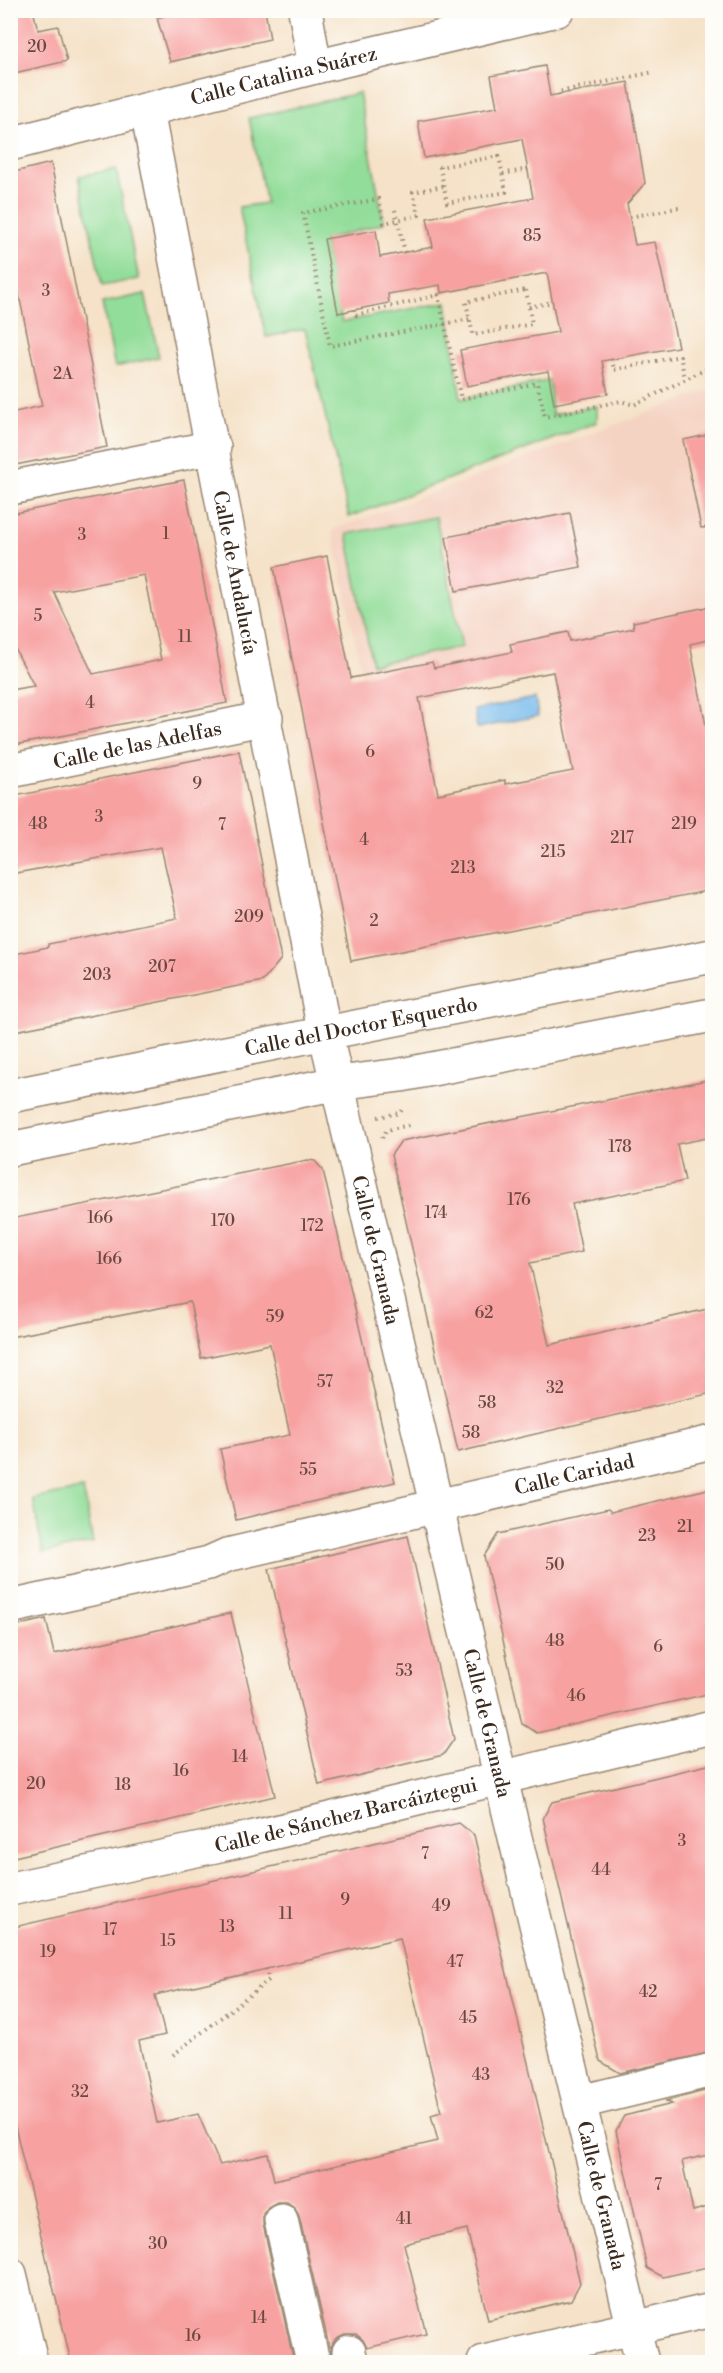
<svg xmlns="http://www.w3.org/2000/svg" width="723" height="2373" font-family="'Libre Bodoni',serif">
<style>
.built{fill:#f5d3c2}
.green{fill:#92dd99;stroke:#66845c;stroke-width:1.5}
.water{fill:#78bbed;stroke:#5a7286;stroke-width:1.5}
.building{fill:#f7a1a1;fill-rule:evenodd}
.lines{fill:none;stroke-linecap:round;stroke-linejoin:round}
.minor-casing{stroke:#988673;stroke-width:36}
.major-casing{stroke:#988673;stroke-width:36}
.path{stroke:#988673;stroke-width:4;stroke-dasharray:1.5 4.5;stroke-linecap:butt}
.minor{stroke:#fff;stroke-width:33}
.major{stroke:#fff;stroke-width:33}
.labels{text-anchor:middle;stroke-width:4.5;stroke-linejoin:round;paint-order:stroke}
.number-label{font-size:16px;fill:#6a483f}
.street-label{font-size:20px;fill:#3b2a1e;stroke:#fdfcf7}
</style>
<rect width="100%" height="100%" fill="#fdfcf7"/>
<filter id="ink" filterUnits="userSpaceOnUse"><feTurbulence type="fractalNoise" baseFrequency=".0167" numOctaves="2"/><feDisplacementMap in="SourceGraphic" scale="12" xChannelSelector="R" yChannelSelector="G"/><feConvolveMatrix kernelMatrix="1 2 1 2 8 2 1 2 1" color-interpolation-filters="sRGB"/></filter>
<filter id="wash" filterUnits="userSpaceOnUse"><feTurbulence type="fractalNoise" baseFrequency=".008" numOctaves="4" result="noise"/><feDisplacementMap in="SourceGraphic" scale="24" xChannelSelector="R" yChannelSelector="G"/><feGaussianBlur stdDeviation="1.35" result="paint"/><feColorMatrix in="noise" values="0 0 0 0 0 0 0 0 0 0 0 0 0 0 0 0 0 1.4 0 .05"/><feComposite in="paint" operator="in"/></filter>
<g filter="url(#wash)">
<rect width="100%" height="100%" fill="#f5e2c8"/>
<path class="built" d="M712,389V640L369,708L332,530Z"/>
<path class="green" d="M359,93L384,223L324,240L342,322L447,302L461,399L550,380L552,415L597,406V422L349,517L305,329L266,337L239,207L266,203L249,118Z
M116,169L139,279L102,286L79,176Z
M145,294L159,357L115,367L102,303Z
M436,517L462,647L372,664L347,534Z
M83,1489L93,1543L43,1553L33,1499Z"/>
<path class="water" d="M535,698L538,716L477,728L474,710Z"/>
<g id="blocks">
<path class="building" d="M10,10H33L38,30L58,26L67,61L10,74Z
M187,10H265L270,39L170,62L157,18Z
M545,66L550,96L628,82L645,183L627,204L635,245L655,242L678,347L602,361L608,394L554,404L548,371L467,386L460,350L558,332L547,273L441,293L440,285L388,294L389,303L338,313L324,239L376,230L380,257L433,247L427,218L533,198L522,139L424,158L418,121L497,107L491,76Z
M51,163L107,447L10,466V413L42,406L10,251V173Z
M712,434V527L701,528L683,440Z
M184,480L227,703L10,746V690L34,686L10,639V514ZM144,575L161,660L93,674L54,592Z
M570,513L581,567L456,591L446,537Z
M327,556L351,678L432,662L434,668L512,652L510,644L568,632L570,641L634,628L633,622L712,606V639L690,644L712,756V890L351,961L274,567ZM553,672L573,771L505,784V780L438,794L419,698Z
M239,751L281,959L263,981L10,1032V955L48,947V944L177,918L161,847L10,874V797Z
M712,1079V1137L677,1144L685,1181L572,1204L582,1252L530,1263L549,1345L712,1308V1393L458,1452L391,1155L401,1141Z
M308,1160L315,1161L323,1170L395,1482L236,1520L220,1449L290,1435L270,1344L201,1358L190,1302L10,1337V1219Z
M712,1488V1693L537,1733L522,1724L484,1556L498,1534L608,1509L611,1512Z
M408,1536L454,1739L443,1755L319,1785L269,1569Z
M231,1613L275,1796L10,1858V1627L46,1619L54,1654Z
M712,1764V2052L620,2073L600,2061L543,1818L552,1802Z
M459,1823L474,1835L580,2283L571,2300L488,2320L467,2229L404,2244L426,2334L367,2348L363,2340L356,2334H345L336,2338L332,2345L331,2355L299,2216L294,2207L287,2202H277L268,2207L263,2214V2224L294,2362H71L10,2105V1928ZM400,1938L441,2112L431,2115L438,2141L274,2180L268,2154L220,2165L198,2114L157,2123L139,2041L165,2035L155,1995Z
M712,2089V2151L708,2152V2155L682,2161L693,2211L712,2206V2266L663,2277L647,2268L616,2131L624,2116L672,2104L666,2101Z"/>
</g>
</g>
<g filter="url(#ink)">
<use href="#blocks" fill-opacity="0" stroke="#988673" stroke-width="1.5"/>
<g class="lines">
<defs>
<g id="minor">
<path d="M305,10L315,67"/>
<path id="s1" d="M147,111L321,1015L491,1738L642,2362"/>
<path id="s2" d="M10,144L315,67L557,10"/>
<path d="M10,488L214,447"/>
<path id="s3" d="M10,771L266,718"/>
<path id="s4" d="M10,1607L209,1563L227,1555L712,1442"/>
<path id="s5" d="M10,1889L234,1842L712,1727"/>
<path d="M580,2102L712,2070"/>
<path d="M281,2220L313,2362"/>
<path d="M10,2274L31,2362"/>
<path d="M349,2352L351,2362"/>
<path d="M484,2362L712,2310"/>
</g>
<g id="major">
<path id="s6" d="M10,1096L712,956"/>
<path d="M10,1149L338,1083L401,1075L712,1015"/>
</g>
</defs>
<use href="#minor" class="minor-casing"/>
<use href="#major" class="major-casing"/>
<path class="path" d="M559,95L558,92L654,72
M499,156L506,192L447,203L440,167Z
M503,174L528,169
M443,186L413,192L419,215L384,223L379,199L303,213L330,346L470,319
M395,210L405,252
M630,217L682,207
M526,290L532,324L473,335L466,302Z
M529,307L553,302
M355,309L356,315L438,295L461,399L537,383L545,417L621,401L634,405L712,366
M612,359L614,370L680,356L685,379
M378,1117L400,1113L403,1108
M382,1138L387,1130L409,1125
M173,2055L269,1980L266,1969"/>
<use href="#minor" class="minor"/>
<use href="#major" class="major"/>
</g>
</g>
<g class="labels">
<g class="number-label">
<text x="37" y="52">20</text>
<text x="532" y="241">85</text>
<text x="46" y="296">3</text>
<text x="63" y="379">2A</text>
<text x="166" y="539">1</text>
<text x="82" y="540">3</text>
<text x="38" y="621">5</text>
<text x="185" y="642">11</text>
<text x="90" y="708">4</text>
<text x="370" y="757">6</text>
<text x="197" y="789">9</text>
<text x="99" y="822">3</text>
<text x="38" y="829">48</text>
<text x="684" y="829">219</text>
<text x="222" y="830">7</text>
<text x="622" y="843">217</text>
<text x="364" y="845">4</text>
<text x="553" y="857">215</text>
<text x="463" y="873">213</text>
<text x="249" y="922">209</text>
<text x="374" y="926">2</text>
<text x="162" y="972">207</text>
<text x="97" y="980">203</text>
<text x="620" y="1152">178</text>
<text x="519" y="1205">176</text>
<text x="436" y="1218">174</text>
<text x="100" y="1223">166</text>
<text x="223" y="1226">170</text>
<text x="312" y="1231">172</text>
<text x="109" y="1264">166</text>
<text x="484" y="1318">62</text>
<text x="275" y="1322">59</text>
<text x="325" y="1387">57</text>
<text x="555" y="1393">32</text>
<text x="487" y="1408">58</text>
<text x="471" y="1438">58</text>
<text x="308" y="1475">55</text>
<text x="685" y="1532">21</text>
<text x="647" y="1541">23</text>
<text x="555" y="1570">50</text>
<text x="555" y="1646">48</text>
<text x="658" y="1652">6</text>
<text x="404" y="1676">53</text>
<text x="576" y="1701">46</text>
<text x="240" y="1762">14</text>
<text x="181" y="1776">16</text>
<text x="36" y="1789">20</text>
<text x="123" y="1790">18</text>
<text x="682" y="1846">3</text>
<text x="425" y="1859">7</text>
<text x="601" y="1875">44</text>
<text x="345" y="1905">9</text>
<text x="441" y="1911">49</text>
<text x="286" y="1919">11</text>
<text x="227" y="1932">13</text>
<text x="110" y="1935">17</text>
<text x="168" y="1946">15</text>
<text x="48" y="1957">19</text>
<text x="455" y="1967">47</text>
<text x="648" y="1997">42</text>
<text x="468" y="2023">45</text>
<text x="481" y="2080">43</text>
<text x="80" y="2097">32</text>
<text x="658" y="2190">7</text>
<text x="404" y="2224">41</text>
<text x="158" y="2249">30</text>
<text x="259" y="2323">14</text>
<text x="193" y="2341">16</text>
</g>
<g class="street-label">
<text dy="7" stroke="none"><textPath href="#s2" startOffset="282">Calle Catalina Suárez</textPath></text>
<text dy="7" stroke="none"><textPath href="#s1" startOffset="470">Calle de Andalucía</textPath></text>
<text dy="7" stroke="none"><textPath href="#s3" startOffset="130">Calle de las Adelfas</textPath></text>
<text dy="7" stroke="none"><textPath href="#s6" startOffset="358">Calle del Doctor Esquerdo</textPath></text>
<text dy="7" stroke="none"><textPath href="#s1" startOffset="1162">Calle de Granada</textPath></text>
<text dy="7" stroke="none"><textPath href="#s4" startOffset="580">Calle Caridad</textPath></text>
<text dy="7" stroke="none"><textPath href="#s1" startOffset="1648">Calle de Granada</textPath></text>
<text dy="7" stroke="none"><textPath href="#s5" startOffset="344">Calle de Sánchez Barcáiztegui</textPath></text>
<text dy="7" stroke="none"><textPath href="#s1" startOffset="2134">Calle de Granada</textPath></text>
</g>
</g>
<rect width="723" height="2373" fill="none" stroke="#fdfcf7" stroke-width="36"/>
</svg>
